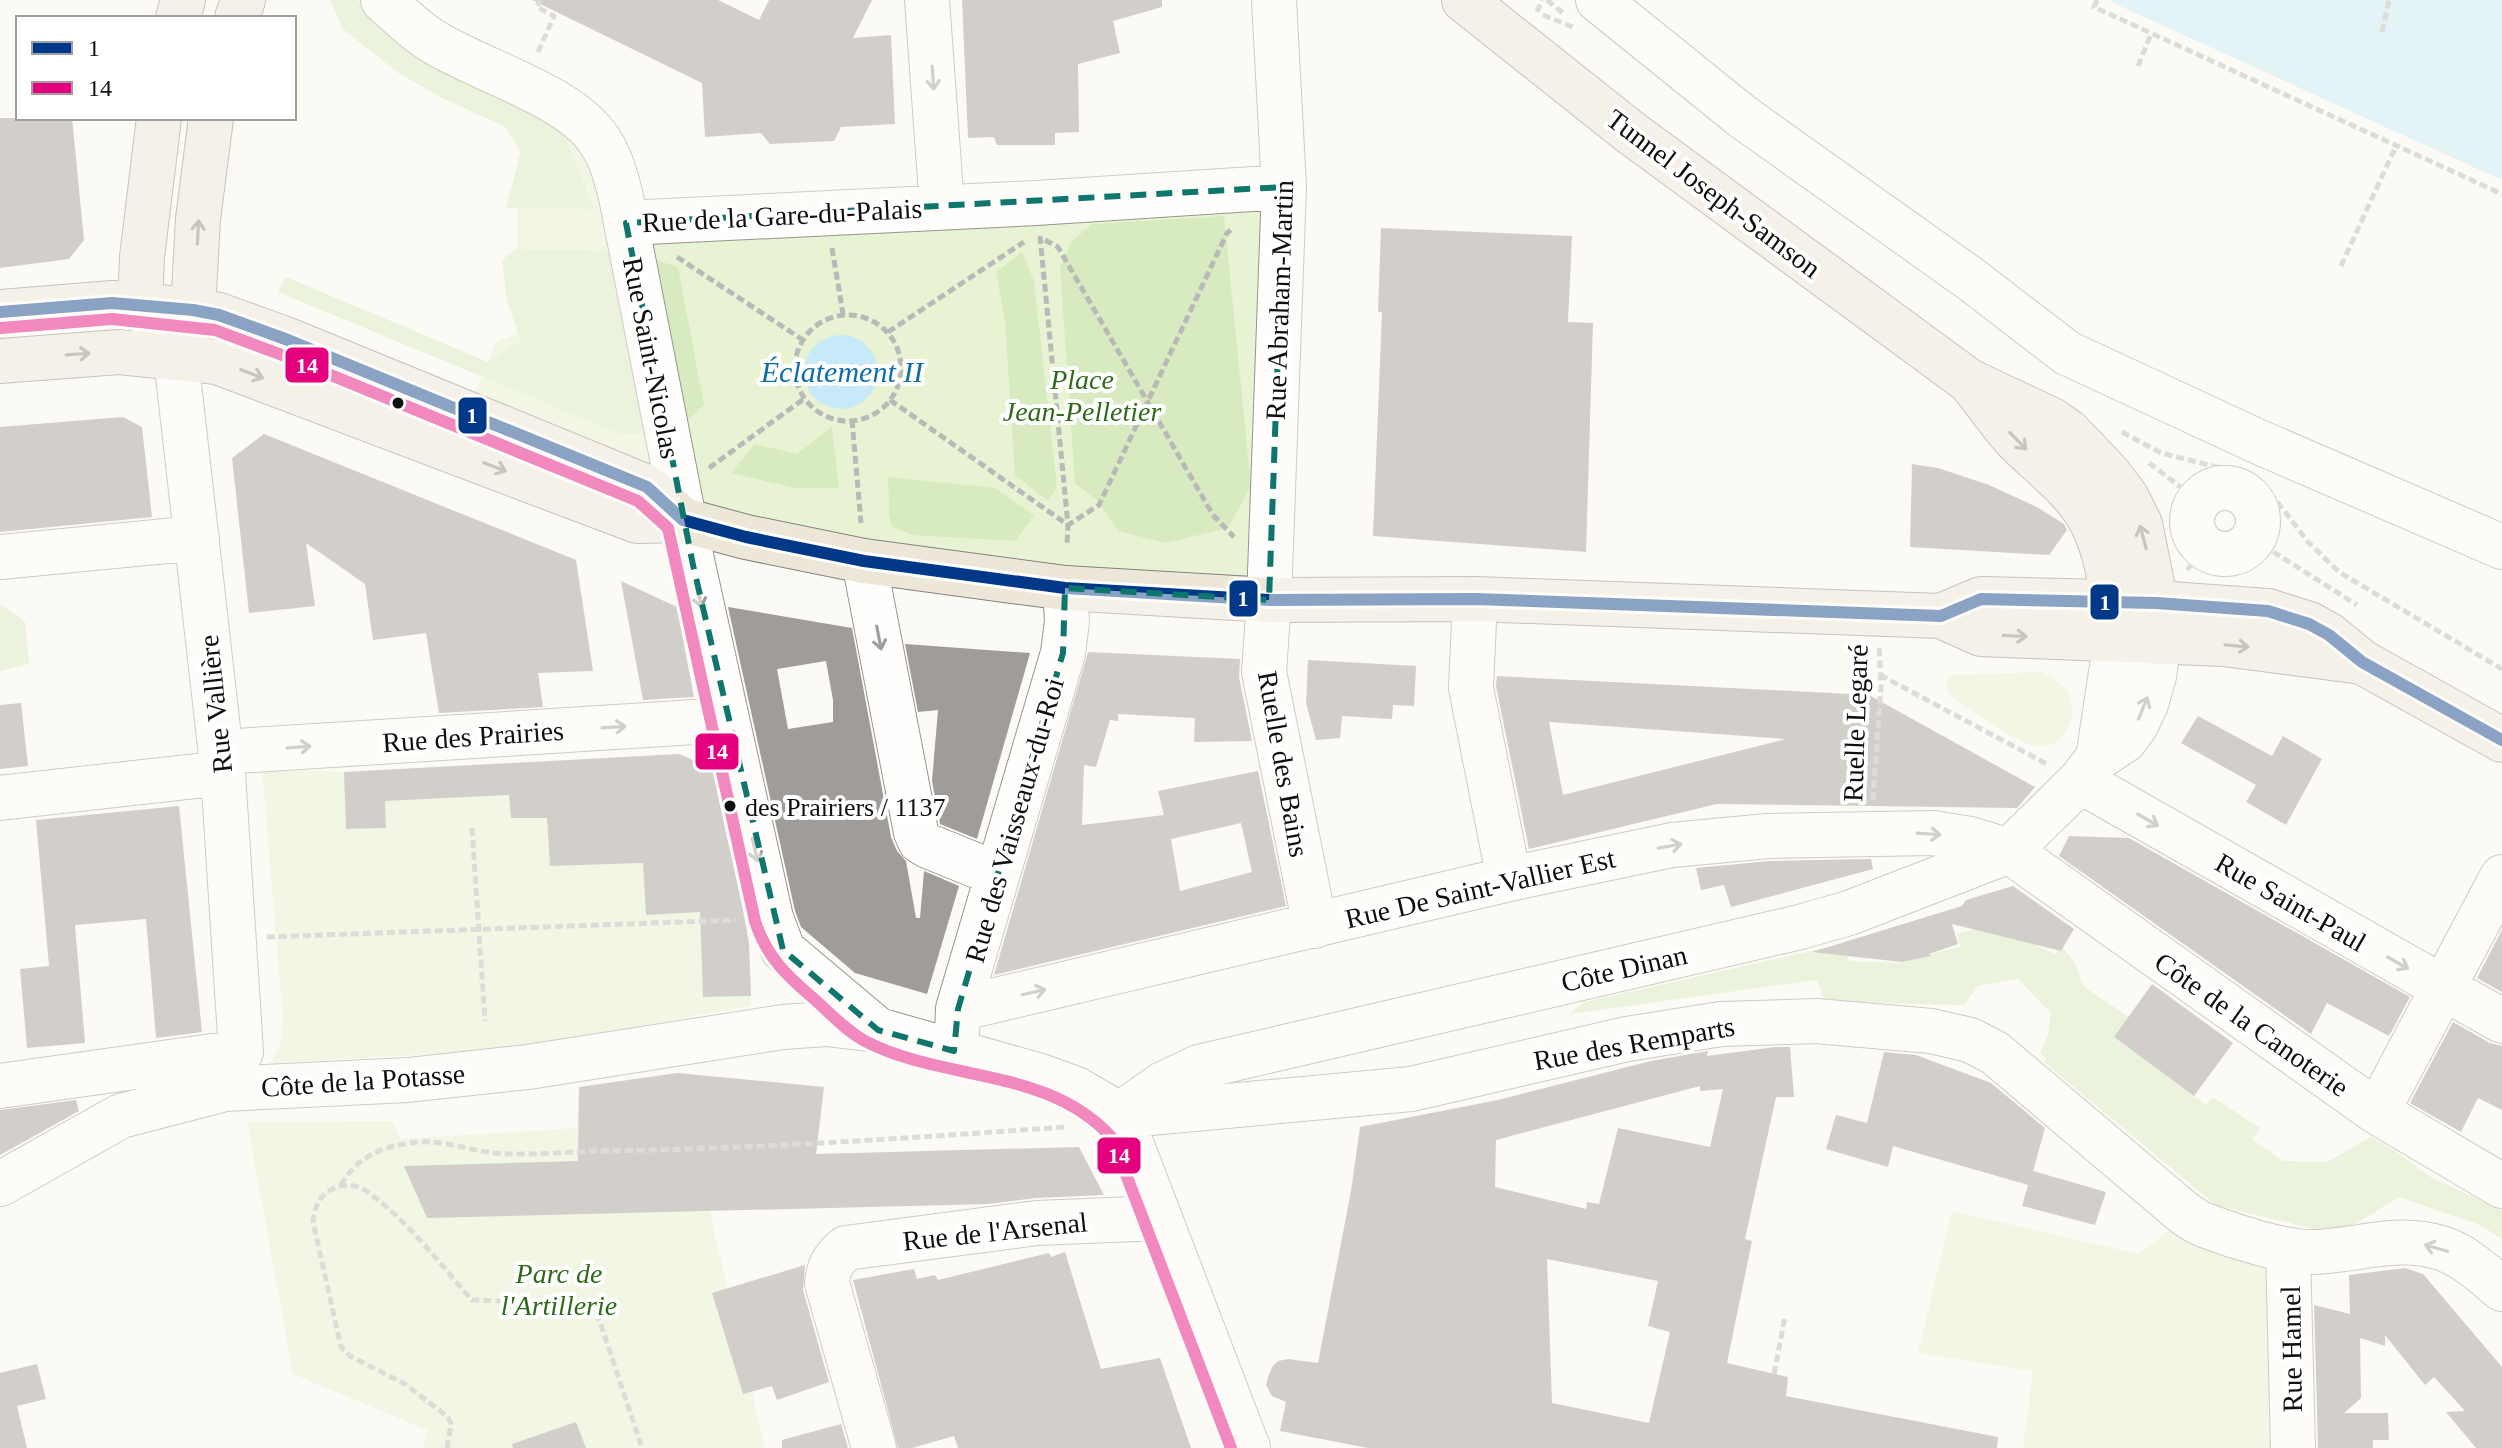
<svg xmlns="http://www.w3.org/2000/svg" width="2502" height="1448" font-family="Georgia,serif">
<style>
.green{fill:#e7f3d2}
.forest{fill:#d8ebc0}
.water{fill:#c8eaf8}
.building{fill:#9f9c99;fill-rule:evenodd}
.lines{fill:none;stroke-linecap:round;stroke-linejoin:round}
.minor-casing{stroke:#969592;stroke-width:46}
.major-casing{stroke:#83827f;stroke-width:46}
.path{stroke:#b9b9b8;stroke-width:5;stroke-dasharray:8 4;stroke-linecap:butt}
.minor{stroke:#fffefd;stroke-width:44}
.major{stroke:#ede7d9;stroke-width:44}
.bus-1-casing{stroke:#fff;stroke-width:18}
.bus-2-casing{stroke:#fff;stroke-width:18}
.bus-1{stroke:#013888;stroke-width:12}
.bus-2{stroke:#e5007d;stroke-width:12}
.oneway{stroke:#9f9e9e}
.oneway2{stroke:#89867e}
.marked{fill:none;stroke:#0f766e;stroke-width:6;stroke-dasharray:16 10;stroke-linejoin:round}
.bus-dot{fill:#0f0f0f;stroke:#fff;stroke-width:3}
.labels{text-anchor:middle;stroke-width:8;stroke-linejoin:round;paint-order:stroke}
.bus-label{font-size:26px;fill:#0f0f0f;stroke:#fff;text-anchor:start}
.street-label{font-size:28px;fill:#0f0f0f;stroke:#fff}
.park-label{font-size:28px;font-style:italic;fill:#2f6b1a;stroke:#fff}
.water-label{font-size:30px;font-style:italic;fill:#0f6ea9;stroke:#fff}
.line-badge{stroke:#fff;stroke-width:3}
.badge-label{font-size:22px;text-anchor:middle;font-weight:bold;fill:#fff}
</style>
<rect width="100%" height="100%" fill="#fcfaf4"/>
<path class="green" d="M561,106L626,222L1284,187L1269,600L746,537L463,414L481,379L496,342L516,334L518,160L530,121Z
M2042,672C2058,679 2070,689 2072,707C2073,718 2069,727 2063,735C2041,763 2002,730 1981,717C1971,710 1953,702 1948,690C1946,685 1947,683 1948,678L1953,675Z
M262,769L344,772L347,829L386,828L385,801L509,795L511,818H547L550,866L643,863L646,914L742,910L749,941L701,944L703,997L751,996L750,1006L506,1050L271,1063L280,1046L283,1018Z
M677,1073L765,1448H423L427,1430L293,1374L247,1122L392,1121L400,1139L577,1128L579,1087Z
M1952,1211L2139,1254L2187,1216L2288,1251L2284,1448H2023L2033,1371L1918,1353Z"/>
<path class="forest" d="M330,0H357L564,133L594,209L506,208L521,151L504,126L440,97L397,72L343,29Z
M1224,216L1251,486L1228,528L1166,543L1118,531L1096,499L1075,484L1060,267L1071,242L1092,224Z
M515,249L610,251L656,435L618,433L278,292L286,277L488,362L521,341L507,301L502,260Z
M1022,252L1034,281L1057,487L1048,501L1015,475L1005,321L996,272Z
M656,260L678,267L704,405L688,420L668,406Z
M832,427L839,488H796L731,473L755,444L797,454Z
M888,477L995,488L1034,515L1015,541L912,535L892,526L889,514Z
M0,604L25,622L29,664L0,671Z
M1994,926L2055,954L2062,946L2076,965L2083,986L2129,1017L2115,1038L2206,1105L2213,1097L2260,1128L2252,1139L2282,1161L2327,1162L2371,1137L2391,1148L2432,1178L2502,1210V1239L2480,1225L2399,1197L2355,1224L2324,1231L2217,1206L2045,1063L2046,1058L2040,1054L2048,1034L2051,1013L2018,979L1978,986L1964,1005L1825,1002L1817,980L1569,1014L1584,1002L1842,944L1849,961L1901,963L1960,946L1957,933Z"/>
<path class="water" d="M2112,0H2502V180L2111,2Z
M804 372a37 37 0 1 1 74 0a37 37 0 1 1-74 0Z"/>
<path class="building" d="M532,0H718L759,20L769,0H872L853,38L891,35L895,124L841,127L834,141L770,144L761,133L705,137L702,83Z
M962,0H1162V7L1113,21L1120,53L1078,64L1079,132L1055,133V145H997L994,137L968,138Z
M0,118H72L84,240L69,259L0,268Z
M1381,228L1572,236L1568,322L1593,323L1586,552L1373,536L1382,312H1378Z
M123,417L142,427L152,517L0,532V427Z
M264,434L576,560L593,671L538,673L543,707L439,713L426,633L373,640L365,584L306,543L315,606L249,613L232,458Z
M1912,464L1938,468L1989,485L2037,507L2064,524L2067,530L2049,555L1910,547Z
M621,581L677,607L694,697L643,700Z
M728,607L852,628L891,837L897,851L906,861L916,918H920L924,871L959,886L927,994L855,973L801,927L795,911ZM826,661L833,700V722L788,729L777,669Z
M905,644L1030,653L977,839L940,824L932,781L938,710L918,712Z
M1088,652L1240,659L1239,677L1252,741L1194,742L1195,718L1118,714V721L1110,720L1096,767L1084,765L1082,825L1164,815L1158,791L1258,771L1286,906L994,975ZM1241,823L1252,872L1180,891L1171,839Z
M1308,660L1416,666L1414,706L1393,705L1392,719L1342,716L1340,738L1316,740L1306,703Z
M1497,676L1869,695L2035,787L2017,808L1717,804L1529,849L1496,686ZM1549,722L1786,739L1563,795Z
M21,703L28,766L0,769V705Z
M2198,716L2272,756L2283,736L2322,759L2286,825L2246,802L2256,785L2181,743Z
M679,754L712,768L742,905L749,943L751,996L703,997L700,912L646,915L643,863L550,866L547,818H511L509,795L385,801L386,828L346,829L344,772Z
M179,806L202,1032L156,1038L146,919L75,925L85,1043L27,1048L20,969L49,966L36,820Z
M2069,836L2129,838L2410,997L2389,1036L2327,1003L2311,1034L2059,856Z
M1871,859L1873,869L1731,907L1724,885L1701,890L1696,868L1769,861Z
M2013,886L2074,929L2061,951L1952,924L1958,944L1929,954L1931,956L1902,962L1812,952L1962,906L1966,900Z
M2502,930V992L2477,978Z
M2152,984L2233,1043L2194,1096L2114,1037Z
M2453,1022L2490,1043L2502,1046V1110L2478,1098L2461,1132L2410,1103Z
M1775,1047H1790L1794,1097H1776L1745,1239L1752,1241L1727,1363L1788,1377L1786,1396L1998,1437L1997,1448H1368L1280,1431L1286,1402L1272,1396L1266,1385L1268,1378L1272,1367L1278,1361L1288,1359L1318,1363L1351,1191L1360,1127L1498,1100L1651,1061L1708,1051L1707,1056ZM1700,1086V1091L1723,1089L1710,1147L1618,1128L1599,1204L1587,1202L1586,1209L1495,1187L1496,1140ZM1547,1259L1658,1281L1648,1326L1670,1332L1649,1423L1552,1403Z
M1884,1052L1916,1055L1991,1083L2045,1128L2033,1171L2106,1192L2095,1225L2022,1206L2028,1185L1893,1146L1888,1167L1826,1149L1836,1115L1867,1123Z
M677,1073L824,1087L816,1154L1079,1147L1104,1195L1036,1198L988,1204L427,1218L404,1166L578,1161L579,1087Z
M76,1100L79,1111L0,1155V1110Z
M1065,1252L1101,1369L1160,1358L1191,1448H958L954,1436L912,1448H898L853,1280L914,1269L917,1279L935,1275L938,1280L1049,1253L1051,1257Z
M805,1265L803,1290L829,1382L777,1400L772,1386L743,1394L712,1293Z
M2405,1268L2423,1274L2502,1367V1448H2476L2446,1412L2465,1411L2434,1377L2425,1385L2385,1335V1346L2360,1338L2361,1398L2344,1413H2388L2389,1440H2373V1448H2318L2314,1305L2350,1314L2349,1275Z
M37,1364L46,1399L17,1406L27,1448H0V1373Z
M576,1422L586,1448H513L512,1444Z
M841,1424L848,1448H782V1440Z"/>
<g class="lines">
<defs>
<path id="minor" d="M383,0C402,17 419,34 441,46C486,72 571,97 599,140C611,157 616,177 621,197L693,565L771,918L783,950L878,1030L1040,1076L1076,1089L1107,1107L1118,1116L1126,1130L1248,1448
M927,0L942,207
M1274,0L1284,187L1269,600L1264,672L1315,926
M1598,0L1743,117L1972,280L2067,353L2259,442L2502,547
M626,223L1036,203L1284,187
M2192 521a33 33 0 1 1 66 0a33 33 0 1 1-66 0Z
M0,557L197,538
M864,561L916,832L920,841L928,846L997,874
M1475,599L1471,688L1509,879
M221,752L726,720
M2098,758L2116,640
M2080,781L2502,1021
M0,798L223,773
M958,1009L1509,879L1672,845L1768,836L1933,833L1970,839L2009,851L2377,1112L2502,1186
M957,1033L958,1009L1063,653L1067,621L1065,588
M0,1086L241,1052L223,773L176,358
M2377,1112L2502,877
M1120,1114L1163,1084L1199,1067L1800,927L1849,913L2009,851L2080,781L2098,758L2125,740L2136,725L2146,704L2154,676L2159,642
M1118,1116L1411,1089L1627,1039L1721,1024L1816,1021L1931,1031L1970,1040L1995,1053L2171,1202C2182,1212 2193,1221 2207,1226C2233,1236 2285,1253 2313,1252C2357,1251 2397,1234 2441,1248C2464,1255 2484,1274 2502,1289
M0,1184L121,1116L225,1089L408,1080L528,1067L783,1027L826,1024L878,1030
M2288,1251L2293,1448
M874,1448L827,1283C829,1266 833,1259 846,1248L1037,1223L1159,1218"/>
<path id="major" d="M1464,0L1630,132L1969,381L2052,420L2069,432L2109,474L2127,498L2140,524L2156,603L2159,642
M178,18L183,0
M237,18L243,0
M0,312L112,303L193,310L219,315L288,340L647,487L683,520
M155,326L140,304L142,257L159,118
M184,337L193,310L198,219L211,118
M0,361L119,352L217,362L637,521L683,520L746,537L864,561L1065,588L1269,600L1475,599L1941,616L1981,634L2224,644L2362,662
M1973,386C1987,403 2000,423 2015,439C2041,466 2073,487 2091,521C2108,553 2113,593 2115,629
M1941,616L1981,599L2156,603L2268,611L2309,624L2329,635L2362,662L2502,740"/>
</defs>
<use href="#minor" class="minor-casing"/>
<use href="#major" class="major-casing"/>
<path class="path" d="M1547,0L1564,14
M2097,0L2094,7L2502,194
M1537,12L1542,0
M1543,15L1575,28
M2382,32L2389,0
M538,52L554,16L537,7L540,0
M2138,66L2151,34
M1040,236L1068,525L1067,545
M1045,240L1058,247L1213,515L1234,537
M832,248L843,314
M677,257L803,340
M2341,266L2396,146
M795 368a53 53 0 1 1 106 0a53 53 0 1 1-106 0Z
M888,332L1024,242
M890,400L1068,525L1099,505L1227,233L1233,228
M852,420L861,523
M2122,432L2161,453L2229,470
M2149,463L2199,501
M709,468L805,398
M2263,483L2308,542L2339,572L2502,669
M2235,489L2243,473
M2253,539L2357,605
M2187,570L2206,547
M1880,675L2047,764
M1873,800L1881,686L1879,646
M472,828L485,1021
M267,937L736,920
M341,1185C356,1158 380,1147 410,1143C438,1138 467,1150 494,1153C528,1156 564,1152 598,1151C754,1149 909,1138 1065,1127
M1774,1374L1785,1317
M447,1448L451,1424L448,1417L405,1384L350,1356L341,1347L313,1222C315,1206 319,1195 334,1188C346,1183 359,1185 369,1193C408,1221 440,1264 472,1300L594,1304L642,1448"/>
<use href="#minor" class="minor"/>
<use href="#major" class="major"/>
<defs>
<path id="bus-1" d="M0,312L112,303L193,310L219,315L288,340L647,487L683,520L746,537L864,561L1065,588L1269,600L1475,599L1941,616L1981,599L2156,603L2268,611L2309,624L2329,635L2362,662L2502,740"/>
<path id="bus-2" d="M1,328L112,319L215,330L282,355L638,501L668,528L755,921C766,956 786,975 813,998C830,1013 845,1030 865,1041C943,1082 1049,1067 1112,1138L1231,1448"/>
</defs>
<use href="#bus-1" class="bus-1-casing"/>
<use href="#bus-2" class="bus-2-casing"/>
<use href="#bus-1" class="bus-1"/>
<use href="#bus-2" class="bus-2"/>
</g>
<defs><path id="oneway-shaft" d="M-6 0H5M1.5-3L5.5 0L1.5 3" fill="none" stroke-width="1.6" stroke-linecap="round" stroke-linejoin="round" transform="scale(2)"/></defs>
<g class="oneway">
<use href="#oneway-shaft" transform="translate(933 78) rotate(86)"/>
<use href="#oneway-shaft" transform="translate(699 596) rotate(78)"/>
<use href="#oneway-shaft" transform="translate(879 638) rotate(79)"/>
<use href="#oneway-shaft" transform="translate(2143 708) rotate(-68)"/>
<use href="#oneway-shaft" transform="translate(614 727) rotate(-4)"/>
<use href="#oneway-shaft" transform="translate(299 747) rotate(-4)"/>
<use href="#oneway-shaft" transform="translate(2148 820) rotate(30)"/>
<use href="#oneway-shaft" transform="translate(1929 834) rotate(4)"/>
<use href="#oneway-shaft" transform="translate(1670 846) rotate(-10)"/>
<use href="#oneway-shaft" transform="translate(755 850) rotate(77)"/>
<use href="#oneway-shaft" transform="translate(2398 963) rotate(30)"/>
<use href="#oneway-shaft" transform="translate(1034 992) rotate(-13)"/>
<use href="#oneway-shaft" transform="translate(2436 1248) rotate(-164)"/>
</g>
<g class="oneway2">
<use href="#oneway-shaft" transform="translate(198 232) rotate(-87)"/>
<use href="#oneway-shaft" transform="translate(78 354) rotate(-4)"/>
<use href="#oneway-shaft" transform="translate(252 374) rotate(21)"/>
<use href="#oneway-shaft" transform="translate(2018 441) rotate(46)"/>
<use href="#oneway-shaft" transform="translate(495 467) rotate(21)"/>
<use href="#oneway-shaft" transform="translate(2143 537) rotate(-105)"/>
<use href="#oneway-shaft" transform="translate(2015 636) rotate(3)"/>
<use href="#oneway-shaft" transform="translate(2237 646) rotate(5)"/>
</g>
<path d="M0 0H2502V1448H0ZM1284,187L1269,600L1065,588L1063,653L958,1009L954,1051L878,1030L783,950L693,565L626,223Z" fill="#fcfaf4" fill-opacity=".55" fill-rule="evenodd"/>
<path class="marked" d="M1284,187L1269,600L1065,588L1063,653L958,1009L954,1051L878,1030L783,950L693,565L626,223Z"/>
<g class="bus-dot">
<circle cx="398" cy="403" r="7"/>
<circle cx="730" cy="806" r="7"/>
</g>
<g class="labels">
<g class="bus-label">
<text x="745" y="816">des Prairiers / 1137</text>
</g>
<g class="street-label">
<text transform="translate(1714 193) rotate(37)" y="10">Tunnel Joseph-Samson</text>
<text transform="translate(782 215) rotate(-3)" y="10">Rue de la Gare-du-Palais</text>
<text transform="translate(1279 300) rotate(-88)" y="10">Rue Abraham-Martin</text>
<text transform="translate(652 358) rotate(79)" y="10">Rue Saint-Nicolas</text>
<text transform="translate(215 704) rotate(-96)" y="10">Rue Vallière</text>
<text transform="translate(1855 723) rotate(-88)" y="10">Ruelle Legaré</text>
<text transform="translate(473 736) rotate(-4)" y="10">Rue des Prairies</text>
<text transform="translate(1284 764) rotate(80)" y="10">Ruelle des Bains</text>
<text transform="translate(1014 820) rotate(-74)" y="10">Rue des Vaisseaux-du-Roi</text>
<text transform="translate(1480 888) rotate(-13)" y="10">Rue De Saint-Vallier Est</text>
<text transform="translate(2291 902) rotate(30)" y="10">Rue Saint-Paul</text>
<text transform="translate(1624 968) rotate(-13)" y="10">Côte Dinan</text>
<text transform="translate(2252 1024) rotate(35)" y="10">Côte de la Canoterie</text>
<text transform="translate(1634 1043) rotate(-10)" y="10">Rue des Remparts</text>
<text transform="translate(363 1080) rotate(-4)" y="10">Côte de la Potasse</text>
<text transform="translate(995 1231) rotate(-6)" y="10">Rue de l'Arsenal</text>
<text transform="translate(2291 1349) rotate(-91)" y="10">Rue Hamel</text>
</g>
<g class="park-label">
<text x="1082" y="389">Place<tspan x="1082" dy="32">Jean-Pelletier</tspan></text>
<text x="559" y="1283">Parc de<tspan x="559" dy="32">l'Artillerie</tspan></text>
</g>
<g class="water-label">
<text x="842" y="382">Éclatement II</text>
</g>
</g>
<g class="line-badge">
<rect x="284" y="346" width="46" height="38" rx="8" fill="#e5007d"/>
<rect x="457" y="396" width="31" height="39" rx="8" fill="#013888"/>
<rect x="1228" y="579" width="31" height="39" rx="8" fill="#013888"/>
<rect x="2089" y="583" width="31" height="38" rx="8" fill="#013888"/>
<rect x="694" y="732" width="46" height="39" rx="8" fill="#e5007d"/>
<rect x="1096" y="1136" width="46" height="39" rx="8" fill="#e5007d"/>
</g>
<g class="badge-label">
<text x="307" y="373">14</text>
<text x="472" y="423">1</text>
<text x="1243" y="606">1</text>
<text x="2105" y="610">1</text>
<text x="717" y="759">14</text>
<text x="1119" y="1163">14</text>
</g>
<rect x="16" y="16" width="280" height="104" fill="#ffffff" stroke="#9f9f9f" stroke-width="2"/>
<rect x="32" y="42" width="40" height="12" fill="#013888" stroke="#9f9f9f" stroke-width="2"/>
<text x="88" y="56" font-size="24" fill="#0f0f0f">1</text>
<rect x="32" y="82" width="40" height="12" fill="#e5007d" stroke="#9f9f9f" stroke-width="2"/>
<text x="88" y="96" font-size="24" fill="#0f0f0f">14</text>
</svg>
